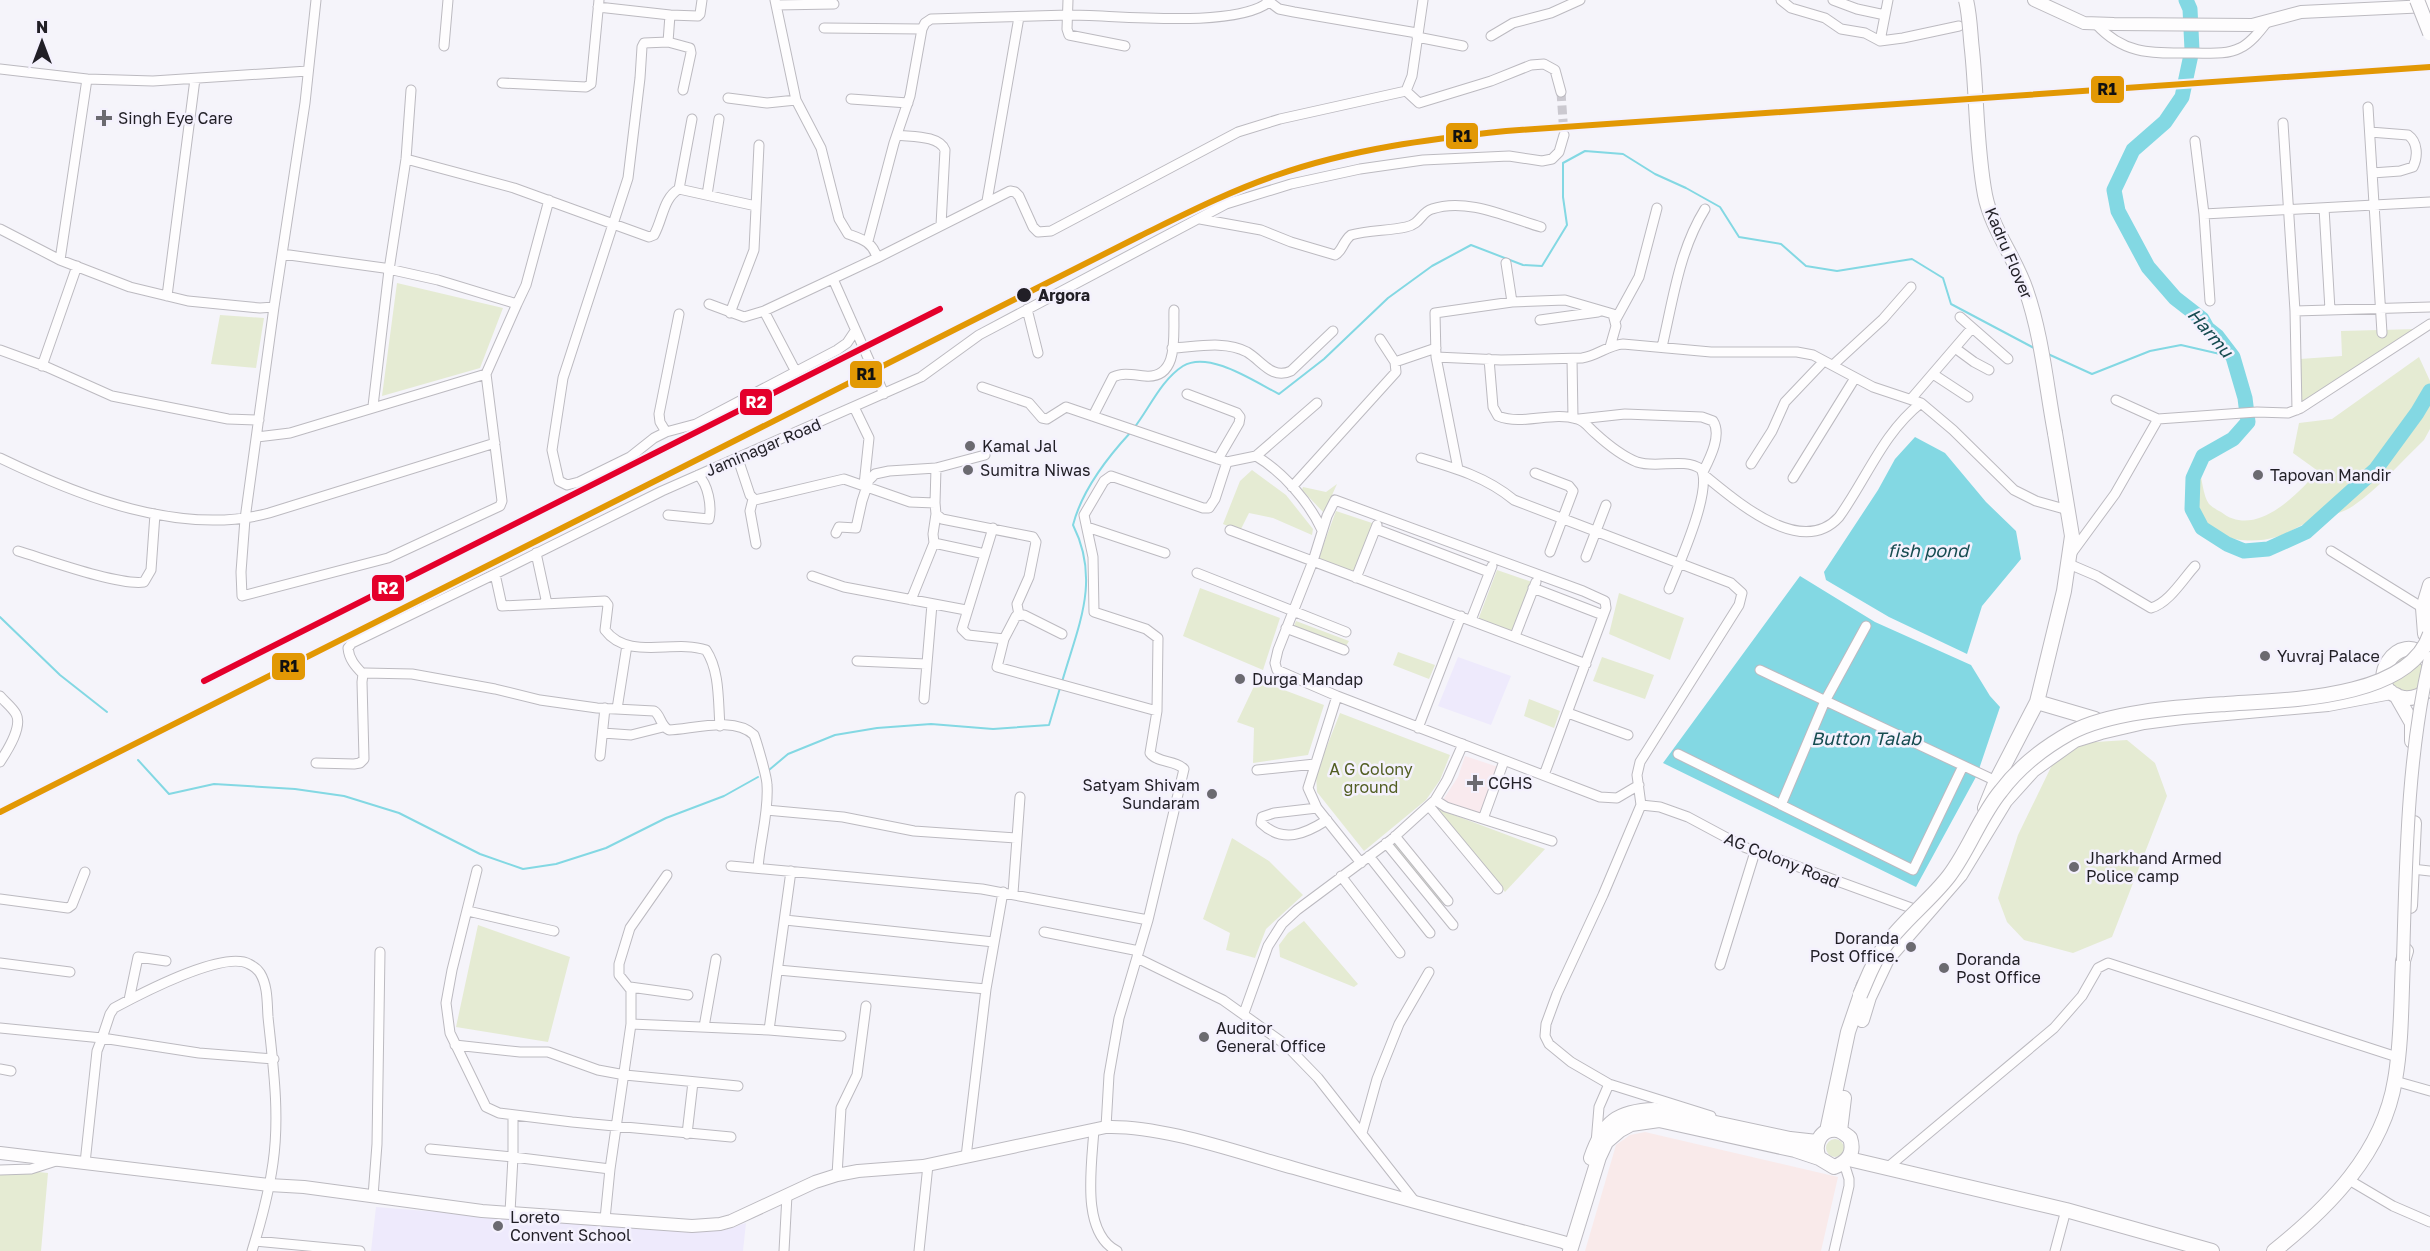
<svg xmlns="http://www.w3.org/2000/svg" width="2430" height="1251" font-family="'Golos Text',sans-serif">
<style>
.commercial{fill:#f9eaea}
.built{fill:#eeeafc}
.medical{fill:#f9eaee}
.green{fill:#e5ebd3}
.water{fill:#83d8e3}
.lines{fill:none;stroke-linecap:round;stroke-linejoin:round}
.stream{stroke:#83d8e3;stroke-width:2}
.river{stroke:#83d8e3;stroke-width:15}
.minor-tunnel{stroke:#cbc9d0;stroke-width:9;stroke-dasharray:9 4.5;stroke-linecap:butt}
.minor-casing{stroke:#bcbac0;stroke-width:11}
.tertiary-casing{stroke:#bcbac0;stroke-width:14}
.secondary-casing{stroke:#bcbac0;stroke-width:16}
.minor{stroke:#fefdfe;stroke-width:9}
.tertiary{stroke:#fefdfe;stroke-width:12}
.secondary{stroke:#fefdfe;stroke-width:14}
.rail-casing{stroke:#c7c7c9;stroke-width:4.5}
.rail{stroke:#f4f1fd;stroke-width:2;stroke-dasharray:7;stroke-linecap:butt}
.tertiary-bridge-casing{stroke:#bcbac0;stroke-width:14;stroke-linecap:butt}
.secondary-bridge-casing{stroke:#bcbac0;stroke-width:16;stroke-linecap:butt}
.tertiary-bridge{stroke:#fefdfe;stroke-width:12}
.secondary-bridge{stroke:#fefdfe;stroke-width:14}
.rail-1-casing{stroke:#f4f1fd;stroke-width:10}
.rail-2-casing{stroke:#f4f1fd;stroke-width:10}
.rail-1{stroke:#e29804;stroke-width:6}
.rail-2{stroke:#e4002b;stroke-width:6}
.poi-dot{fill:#6b6a70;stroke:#f4f1fd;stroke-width:2}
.stop-dot{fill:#211f26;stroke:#f4f1fd;stroke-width:2}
.labels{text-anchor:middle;stroke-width:5;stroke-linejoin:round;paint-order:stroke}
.poi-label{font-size:16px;fill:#211f26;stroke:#f4f1fd;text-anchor:start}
.street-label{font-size:16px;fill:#211f26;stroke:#f4f1fd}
.stop-label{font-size:16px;font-weight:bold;fill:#211f26;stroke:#f4f1fd;text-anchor:start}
.park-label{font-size:16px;fill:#525e23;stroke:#f4f1fd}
.water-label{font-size:18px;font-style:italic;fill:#164c51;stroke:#f4f1fd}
.line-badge{stroke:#f4f1fd;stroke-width:2}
.badge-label{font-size:16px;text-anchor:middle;font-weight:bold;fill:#fff}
.pale-badge-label{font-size:16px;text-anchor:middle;font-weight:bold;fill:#111}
</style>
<rect width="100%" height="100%" fill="#f5f4fa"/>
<path class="commercial" d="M1645,1132L1838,1177L1821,1251H1585L1616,1145L1630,1135Z"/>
<path class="built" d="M1458,657L1511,676L1491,725L1438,706Z
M376,1207L666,1230L721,1231L746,1223L743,1251H371Z"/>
<path class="medical" d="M1465,756L1501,768L1482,818L1441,803L1458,777Z"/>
<path class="green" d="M397,283L503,308L480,368L382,396Z
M220,315L264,318L256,368L211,364Z
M2418,329L2302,402L2300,359L2342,356L2341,331Z
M2419,357L2430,381V429L2424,440C2401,462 2379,488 2353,506C2342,514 2323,517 2309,522C2298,526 2288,534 2276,537C2253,544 2219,542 2204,520C2193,504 2192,486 2199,468C2202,478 2203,496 2209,504C2212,507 2217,510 2221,512C2255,539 2296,496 2318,471L2293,453L2299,423L2332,419Z
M1252,470L1286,495L1313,529L1312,535L1273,518L1249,513L1240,531L1223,524L1240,481Z
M1337,484L1324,513L1302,490L1303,487L1326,492Z
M1336,511L1375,524L1356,575L1317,562Z
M1497,570L1532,582L1512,633L1478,620Z
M1200,588L1280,618L1263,670L1183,636Z
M1619,593L1684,618L1670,660L1609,634Z
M1296,621L1349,641L1346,646L1294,626Z
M1398,652L1435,665L1429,679L1393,665Z
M2406,655L2426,665L2416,693H2402L2391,684L2394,662Z
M1602,657L1654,675L1645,699L1593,681Z
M1257,680L1324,705L1308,755L1253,763L1254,728L1237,722Z
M1529,699L1560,711L1554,728L1524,716Z
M1340,713L1450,755L1440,780L1426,800L1364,851L1317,792L1316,774Z
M2127,740L2155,763L2167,796L2112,937L2073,953L2024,940L2007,922L1998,898L2018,835L2052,765L2080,743Z
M1438,809L1545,849L1505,892L1438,813Z
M1232,838L1269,861L1303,895L1266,929L1255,958L1226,950L1230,933L1203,919Z
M1395,842L1444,902L1440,904L1392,845Z
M1304,921L1358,984L1354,987L1280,957L1279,945L1288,933Z
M478,925L570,957L548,1042L456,1027Z
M1826 1148a9 9 0 1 1 18 0a9 9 0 1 1-18 0Z
M0,1168L48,1173L41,1251H0Z"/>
<path class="water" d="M1915,437L1945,453L1986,502L2016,531L2021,559L1982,606L1967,654L1889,617L1826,580L1824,572L1878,490L1895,459Z
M1800,576L1875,622L1971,665L1990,696L2000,707L1977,775L1916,887L1663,763Z"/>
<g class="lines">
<path class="stream" d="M2048,354L2092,374L2150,351L2181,345L2233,357
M1134,428C1149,409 1161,380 1183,366C1209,350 1255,382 1279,394L1324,359L1388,298L1432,266L1471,245L1523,265L1542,266L1567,225L1563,197V163L1585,151L1623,154L1655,174L1686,188L1720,207L1739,237L1781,244L1806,266L1837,271L1912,259L1943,278L1951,304L2034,348
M0,617L60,675L107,712
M1062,682C1078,626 1101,581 1073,525C1082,490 1106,459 1130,433
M138,760L169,794L214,784L295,789L344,796L399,813L480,854L523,869L556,864L606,848L666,818L724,796L758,777
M769,770L788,754L835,735L877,728L931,724L993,729L1049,725L1060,688"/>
<path class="river" d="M2186,0L2190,9L2192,50L2182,97L2165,122L2133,150L2114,190L2118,211L2148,267L2175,298L2202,319L2207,328L2217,336L2233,357L2245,398L2248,422L2233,439L2203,456L2193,478L2192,509L2202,528L2227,544L2244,551L2268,549L2306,532L2376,469L2417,413L2430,391"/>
<path class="minor-tunnel" d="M1561,92L1564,135"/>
<defs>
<path id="minor" d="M775,0L796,100L821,148L839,219L848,234C862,239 873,242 877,258
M1068,0L1067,29L1069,35L1125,46
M1267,0L1279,9L1294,12L1417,33
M1781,0L1791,8L1825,18L1841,29L1865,33L1880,41L1903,38L1959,26
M1833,0L1857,9L1885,15
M776,5L834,4
M598,7L670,15L668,42L690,48L691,53L683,90
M670,15L698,16L700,14L702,0
M2096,24C2125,56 2154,53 2194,53C2210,53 2226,55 2240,48C2251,43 2260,31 2267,22
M824,28L922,29
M1491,36L1513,23L1551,13L1580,0
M1417,37L1463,46
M1880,41L1888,0
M668,42L644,43L642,47L640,78L628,178L563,378L552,450L559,481L567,485L579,482L630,457L654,438L666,432L696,424L837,350L847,343L855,331
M444,46L448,0
M0,69L87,79L153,81L308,71
M502,83L586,87L591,84L599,0
M1406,91L1419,103L1491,81L1531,65L1544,64L1555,70L1561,92
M728,98L767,103L796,100
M851,99L908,103
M2368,107L2382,333
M692,119L679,189L756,206
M2283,123L2295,311L2297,410
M2370,132L2408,135C2418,142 2418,157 2413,167L2400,171L2372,173
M897,135C911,137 939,135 945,150L941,225
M2195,141L2204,214L2210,301
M406,159L514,188L649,237L654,235C663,219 663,198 679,189
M707,195L719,119
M987,201L1019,17
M2324,208L2330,310
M2204,214L2430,202
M1200,219L1261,230L1291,242L1335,255C1342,252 1343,241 1351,235C1368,230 1388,231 1406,227C1421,224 1421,212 1432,209C1467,197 1509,218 1541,227
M0,229L60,260L130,287L188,301L260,308L274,307L305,103L316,0
M868,241L894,143L910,96L922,29L925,23L931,19C977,18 1023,16 1069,15C1116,15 1234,29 1269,2
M60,260L87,79
M1506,263L1512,302
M833,279L884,394
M167,296L195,79
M517,304L526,285L549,200
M709,304L744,317L764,311L877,258L1010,191L1015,192L1019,196L1033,227L1038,232L1051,231L1238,132L1280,119L1406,91L1412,76L1423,0
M274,307L245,519L241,572L242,596L388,558L500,506L502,501L486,374L517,304L438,280L384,268L282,254
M1027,309L1038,353
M764,311L796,372
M2295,311L2430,307
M730,313L754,250L759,145
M1960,317L2008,359
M1616,319L1639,277L1657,208
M1540,320L1598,312
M1662,347C1673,300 1679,251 1705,209
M1172,348C1195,347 1225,340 1247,352C1262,361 1272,380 1291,371L1333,331
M1955,348L1974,362L1989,370
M0,350L47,367L112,396L228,419L259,420
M1436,357L1501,360L1582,358C1597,356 1608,345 1623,344L1711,352H1797L1813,355L1873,387L1921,403L1953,430L2014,490L2036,501L2068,510
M1489,359L1493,407L1498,416C1523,426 1552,411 1577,419C1585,421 1589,428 1595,433C1607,444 1622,456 1637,462C1657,469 1683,457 1701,469C1713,490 1678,566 1669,589
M1572,359L1573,418
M1395,362L1436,348
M1833,365L1883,319L1911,287
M42,366L77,266
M1933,374L1968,397
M982,387L1029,403L1042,418L1047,419L1066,407L1227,462L1256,456C1283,472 1309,502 1322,530
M1187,394L1237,413L1240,417L1239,423L1218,459
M1911,399L1972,328
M2116,400L2158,419
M373,406L389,270L406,159L411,90
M854,407L869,438L864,485
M1093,416L1113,377C1123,372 1134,375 1145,376C1180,379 1173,334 1174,310
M1579,419L1625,414L1702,417L1713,421C1722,435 1710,458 1703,472
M666,432L660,422L659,414L679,314
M257,437L290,433L486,374
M1256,456L1317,403
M0,458C79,496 181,537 269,513L495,443
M1421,458C1455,468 1486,477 1514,500L1731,583L1742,593L1739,605L1640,762L1637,775L1641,805L1603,895L1557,994L1546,1024L1545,1036L1549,1044L1571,1062L1609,1084L1711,1116
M738,459L750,495L755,500L844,479L910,502L935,503L936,514L942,519L1033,537L1036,542L1029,577L1017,604L1019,615
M1751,464L1772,431L1785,402L1824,361
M1458,469L1436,357L1435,313L1512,302L1565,300L1613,314L1616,326L1610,347
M1535,473L1569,486L1573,491L1550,552
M1704,475C1735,500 1801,559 1839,517C1867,478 1883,433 1921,403
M1793,478L1855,378
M1292,487L1396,372L1395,362L1380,339
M753,499L750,511L756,544
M935,503L936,468
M936,514L933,534L934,543L985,554
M668,515L709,519C712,506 708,484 698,475
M1087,527L1165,553
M993,528L962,629L968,635L1004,639
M1376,529L1489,572
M1230,530L1586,664
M836,533L839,527L856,528L862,501L869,480L875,474L889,471L936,468L985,455
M18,551C45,559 119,586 144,582L151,570L155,514
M2331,551L2423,608
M536,553L547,604
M2071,554L2115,494L2158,419L2257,412L2288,413L2301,408L2430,324
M1586,557L1606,505
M2069,564L2097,576L2151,608C2169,603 2183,579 2195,566
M1197,573L1346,632
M495,574L502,606L605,601L608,605L605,630C628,661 674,639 706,650C720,671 718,702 720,726
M812,576L844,587L966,610
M1356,578L1377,525
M1533,588L1603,615
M911,600L934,543
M1471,620L1492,566
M1286,628L1344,650
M1062,634L1024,615L1016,616L1004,639L997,667L1157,711
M1515,636L1536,582
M857,661L926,664
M1760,670L1996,781
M363,674C355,666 349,659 348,648L352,643L495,574L662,491L921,377L979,335L1226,204L1291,184L1360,169L1423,160L1509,156L1542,161L1552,159L1559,152L1564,135
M0,696C5,702 12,707 16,714C23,727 7,751 0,762
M1337,696L1308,788L1317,808L1361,863
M924,699L932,604
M617,709L627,645
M1568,713L1628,735
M1418,728L1461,616
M603,733L631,735L663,727
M1678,754L1913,870L1963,766
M600,756L605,708
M1504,761L1483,819L1552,841
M316,763L354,764L360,763L364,759L362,682L363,674L365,673L412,674L495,689L540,700L597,708L654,711C661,715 660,726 669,730C693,729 734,716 754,735C757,743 767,777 767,785C769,812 760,840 758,868
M1257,770L1315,764
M1544,775L1606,608L1605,601L1583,591L1335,500L1327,516L1313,561L1278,650L1275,663L1277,670L1337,696L1600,797L1617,798L1639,785
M1435,800L1446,807L1483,819
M1641,805L1660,807L1688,817L1744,847L1914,909L1920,913
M1781,805L1825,701L1866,626
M1429,806L1498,889
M1317,808L1274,813L1262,817L1261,823C1283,844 1305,834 1327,820
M766,810L843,817L914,831L1016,838
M1395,836L1448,901
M1386,843L1453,925
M1369,856L1430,933
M731,866L982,889L1148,920
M2412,869L2430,871
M477,870L452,970L446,1003L450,1033L486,1107L499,1113L572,1122L731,1137
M1341,876L1400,953
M1013,893L1020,797
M0,899L68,908L72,905L85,872
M468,911L554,931
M785,920L994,942
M1044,932L1139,951
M1137,958L1223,1000L1286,1045L1318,1078L1416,1203
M0,963L70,972
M1720,965L1755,852
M778,970L986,989
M630,987L688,995
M129,1000L138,957L166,961
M1244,1013L1268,946L1282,924L1297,910L1391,840L1435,800L1447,780L1463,744
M631,1024L769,1030L841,1036
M704,1027L716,959
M0,1028L102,1038L110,1014L114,1008C140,994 224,950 249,964C253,966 258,970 260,973C268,986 267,1003 268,1017C273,1065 280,1114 273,1163C269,1192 261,1222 252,1251
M769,1030L791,871
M455,1045L520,1052H548L598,1070L625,1075L738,1086
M0,1069L11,1071
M2395,1081L2430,1091
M513,1115V1157L610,1169
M1106,1127L1109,1075L1119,1018L1148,920L1184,769C1176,760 1157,763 1150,753L1157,711L1158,638L1146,629L1094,612L1093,557L1084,515L1104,481L1111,476L1203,508H1209L1215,499L1227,462
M1094,1129C1092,1164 1080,1232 1117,1251
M1362,1133L1377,1079L1399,1024L1429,972
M687,1134L693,1082
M1596,1143L1599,1107L1609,1084
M430,1149L513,1157L510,1212
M966,1157L986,989L1003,892
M85,1163L97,1051L102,1038L199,1053L274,1059
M1887,1168L2054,1028L2082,996L2098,968L2108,963L2397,1057
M0,1170L31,1169L56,1161
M837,1175L841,1108L857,1075L866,1006
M2349,1180L2393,1206L2430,1222
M373,1196L377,1144L380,952
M605,1219L610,1169L631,1024V990L619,975V964L630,928L667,875
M255,1241L360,1251
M784,1251L787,1195
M919,1251L928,1165
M1834,1251L1849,1186V1179L1844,1163
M2055,1251L2066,1210"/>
<path id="tertiary" d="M2034,0L2084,23L2114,24L2252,25L2301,12L2428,6
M0,1153L269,1185L304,1187L482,1211L692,1226L720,1224L731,1221L815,1182L837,1175L858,1171L923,1166L1106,1127C1162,1125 1239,1153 1294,1168C1383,1194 1473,1218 1563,1242L1572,1246"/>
<path id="secondary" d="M2428,0L2430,5
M2425,634L2423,608L2430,585
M2427,660C2400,623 2358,689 2404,698C2413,699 2424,695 2429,688
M2396,695L2412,723V741
M2037,702L2095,719
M1985,808L1996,781L2037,702L2064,591L2072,536L2055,433
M2410,906L2414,823
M1862,1020L1869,997L1887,959L1960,875L2005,801L2033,770L2075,740L2101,732L2144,722L2182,717L2328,704L2391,692
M1827,1131L1848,1032L1864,985
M1840,1131L1844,1098
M1591,1158C1603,1122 1618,1111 1655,1110L1790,1139L1817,1142
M1849,1159L2066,1210L2212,1251
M1570,1251L1599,1157L1606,1142L1620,1130L1631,1124L1659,1120L1795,1150L1819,1158L1834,1167C1848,1162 1855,1153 1850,1138C1846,1135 1842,1131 1837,1130C1820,1128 1813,1145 1819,1158
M2274,1251C2329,1207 2383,1153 2395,1080C2402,1041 2401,1000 2403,961L2406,951"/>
</defs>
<use href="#minor" class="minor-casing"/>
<use href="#tertiary" class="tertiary-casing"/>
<use href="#secondary" class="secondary-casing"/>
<use href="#minor" class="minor"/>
<use href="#tertiary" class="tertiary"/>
<use href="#secondary" class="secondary"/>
<defs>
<path id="rail" d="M0,812L1140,236C1185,214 1230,191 1277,175C1351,149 1430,139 1506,131L2430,67"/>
</defs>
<use href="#rail" class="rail-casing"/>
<use href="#rail" class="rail"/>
<defs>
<path id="tertiary-bridge" d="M2403,961C2406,860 2407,757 2430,658"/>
<path id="secondary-bridge" d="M1966,0C1970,16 1970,33 1972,50C1977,98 1976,147 1985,195C1992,230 2015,257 2026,290C2042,336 2046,385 2055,433
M2417,0L2430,33
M1860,995C1867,980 1872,964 1882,950C1900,923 1929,902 1949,876C1969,850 1980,816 2001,791C2019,767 2045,747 2070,733C2110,711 2181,707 2226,704C2282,700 2409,700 2430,634"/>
</defs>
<use href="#tertiary-bridge" class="tertiary-bridge-casing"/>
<use href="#secondary-bridge" class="secondary-bridge-casing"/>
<use href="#tertiary-bridge" class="tertiary-bridge"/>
<use href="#secondary-bridge" class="secondary-bridge"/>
<defs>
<path id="rail-1" d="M0,812L1140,236C1185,214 1230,191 1277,175C1351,149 1430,139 1506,131L2430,67"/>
<path id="rail-2" d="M204,681L940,309"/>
</defs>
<use href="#rail-1" class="rail-1-casing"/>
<use href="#rail-2" class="rail-2-casing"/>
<use href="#rail-1" class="rail-1"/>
<use href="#rail-2" class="rail-2"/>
</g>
<g class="poi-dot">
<path d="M101 109h6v6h6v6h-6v6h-6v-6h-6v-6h6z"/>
<circle cx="970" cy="446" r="6"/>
<circle cx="968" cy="470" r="6"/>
<circle cx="2258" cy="475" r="6"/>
<circle cx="2265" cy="656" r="6"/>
<circle cx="1240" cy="679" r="6"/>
<path d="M1472 774h6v6h6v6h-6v6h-6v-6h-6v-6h6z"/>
<circle cx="1212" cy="794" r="6"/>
<circle cx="2074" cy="867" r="6"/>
<circle cx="1911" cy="947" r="6"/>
<circle cx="1944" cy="968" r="6"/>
<circle cx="1204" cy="1037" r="6"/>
<circle cx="498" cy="1226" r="6"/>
</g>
<circle class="stop-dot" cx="1024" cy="295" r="8"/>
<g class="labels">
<g class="poi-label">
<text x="118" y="124">Singh Eye Care</text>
<text x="982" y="452">Kamal Jal</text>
<text x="980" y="476">Sumitra Niwas</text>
<text x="2270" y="481">Tapovan Mandir</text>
<text x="2277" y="662">Yuvraj Palace</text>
<text x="1252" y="685">Durga Mandap</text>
<text x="1488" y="789">CGHS</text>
<text x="1200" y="791" text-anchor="end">Satyam Shivam<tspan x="1200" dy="18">Sundaram</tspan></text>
<text x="2086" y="864">Jharkhand Armed<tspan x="2086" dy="18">Police camp</tspan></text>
<text x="1899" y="944" text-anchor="end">Doranda<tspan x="1899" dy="18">Post Office.</tspan></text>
<text x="1956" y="965">Doranda<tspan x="1956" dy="18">Post Office</tspan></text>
<text x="1216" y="1034">Auditor<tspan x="1216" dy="18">General Office</tspan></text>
<text x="510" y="1223">Loreto<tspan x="510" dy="18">Convent School</tspan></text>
</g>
<g class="street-label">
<text transform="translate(2009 253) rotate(67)" y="6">Kadru Flover</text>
<text transform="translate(763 447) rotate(-23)" y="6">Jaminagar Road</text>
<text transform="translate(1782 860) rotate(22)" y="6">AG Colony Road</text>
</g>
<g class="stop-label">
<text x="1038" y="301">Argora</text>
</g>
<g class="park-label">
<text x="1371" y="775">A G Colony<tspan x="1371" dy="18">ground</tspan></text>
</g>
<g class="water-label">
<text transform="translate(2210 333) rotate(49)" y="6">Harmu</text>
<text x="1928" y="557">fish pond</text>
<text x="1866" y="745">Button Talab</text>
</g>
</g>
<g class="line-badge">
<rect x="2090" y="75" width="35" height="29" rx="6" fill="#e29804"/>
<rect x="1445" y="122" width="34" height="28" rx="6" fill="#e29804"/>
<rect x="849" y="360" width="34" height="29" rx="6" fill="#e29804"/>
<rect x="739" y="388" width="34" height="28" rx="6" fill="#e4002b"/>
<rect x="371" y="574" width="34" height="28" rx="6" fill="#e4002b"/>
<rect x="271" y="652" width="35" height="29" rx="6" fill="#e29804"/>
</g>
<g class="badge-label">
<text x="756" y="408">R2</text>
<text x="388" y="594">R2</text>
</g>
<g class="pale-badge-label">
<text x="2107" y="95">R1</text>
<text x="1462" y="142">R1</text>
<text x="866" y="380">R1</text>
<text x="289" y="672">R1</text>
</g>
<g transform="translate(42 42)" stroke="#f4f1fd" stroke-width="4.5" paint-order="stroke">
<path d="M0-4.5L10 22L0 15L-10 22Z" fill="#211f26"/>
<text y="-9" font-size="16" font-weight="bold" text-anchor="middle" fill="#211f26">N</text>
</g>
</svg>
